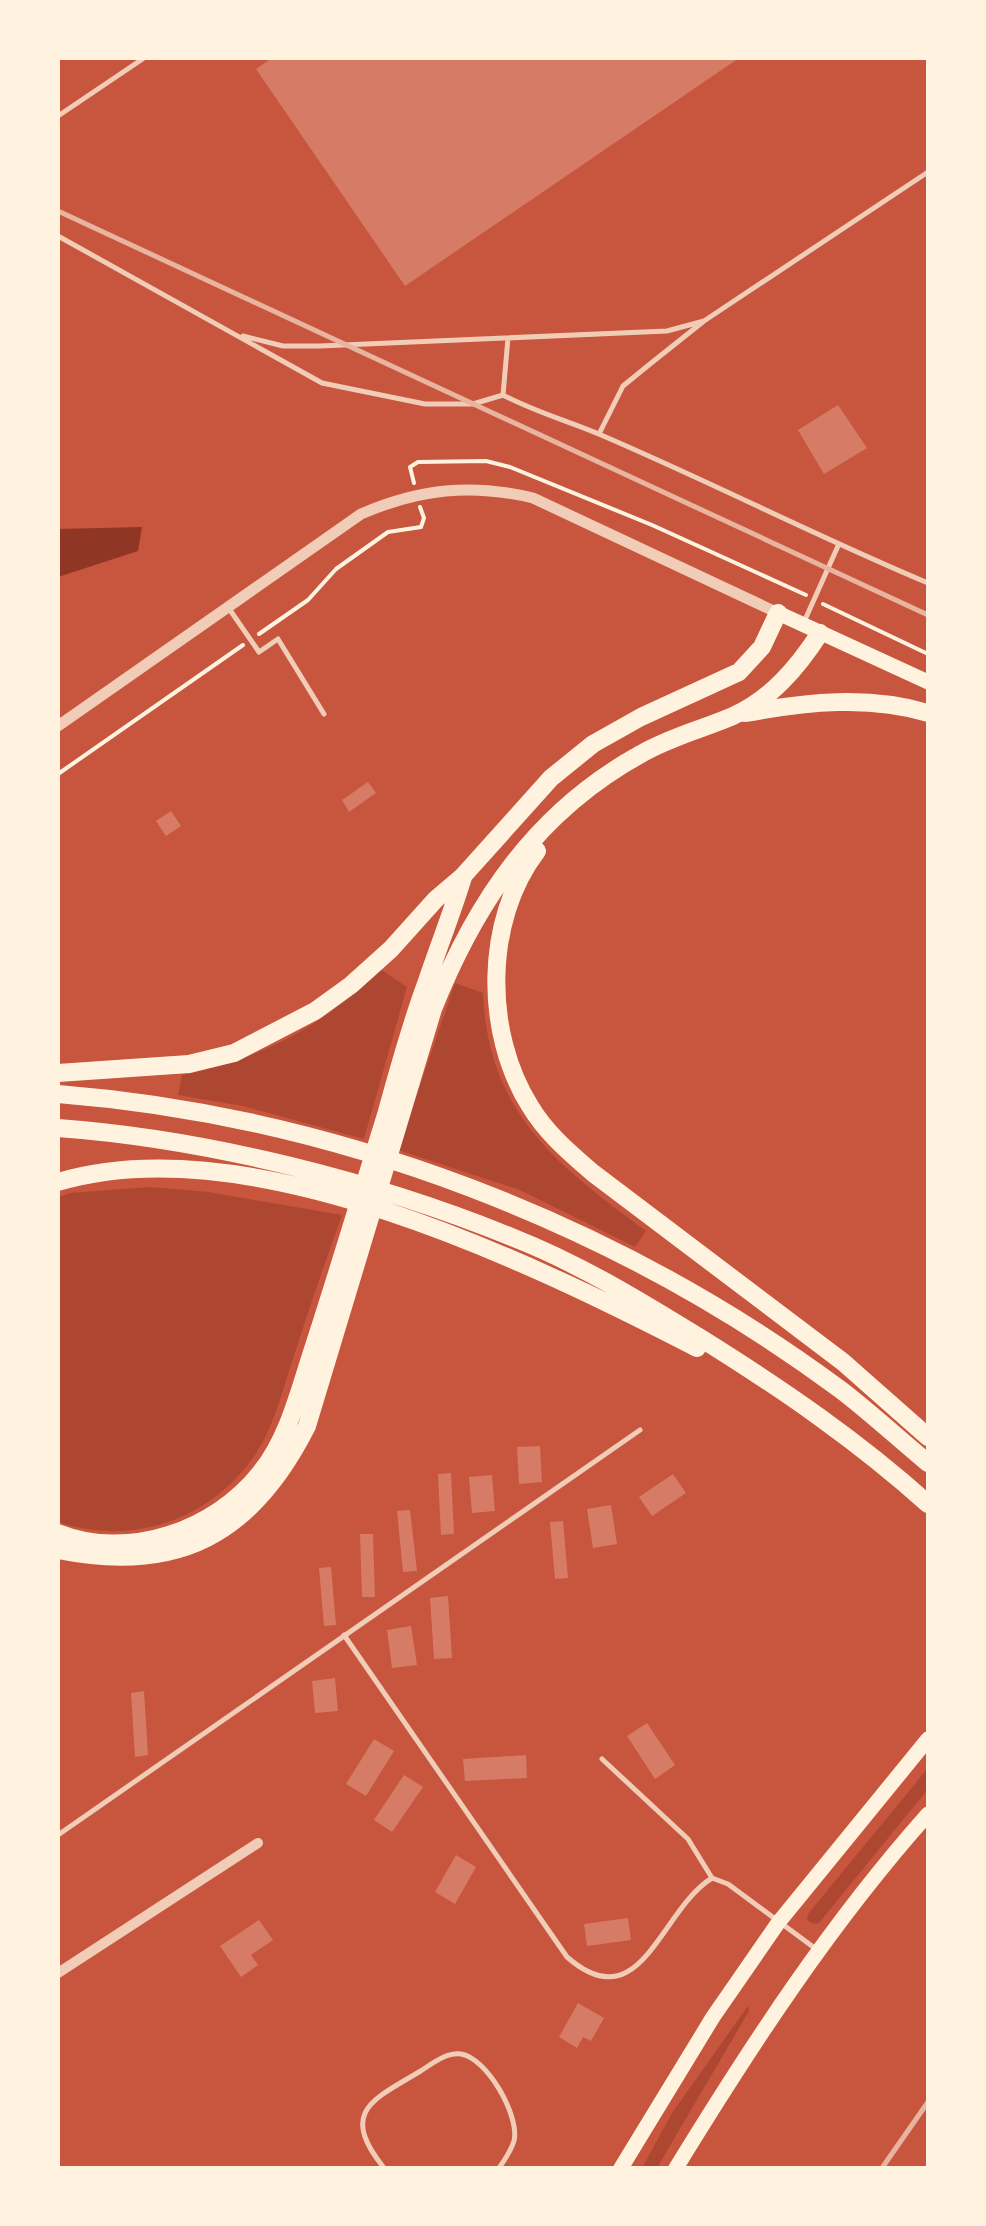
<svg xmlns="http://www.w3.org/2000/svg" width="986" height="2226" font-family="'Libre Baskerville',serif">
<style>
.green{fill:#ae4732}
.water{fill:#8f3625}
.building{fill:#d67c66}
.lines{fill:none;stroke-linecap:round;stroke-linejoin:round}
.path{stroke:#fff3e0;stroke-width:4}
.service{stroke:#f1ccb7;stroke-width:5}
.minor{stroke:#f1ccb7;stroke-width:10}
.tertiary{stroke:#f1ccb7;stroke-width:11}
.primary{stroke:#fff3e0;stroke-width:15}
.motorway{stroke:#fff3e0;stroke-width:18}
.rail{stroke:#e9b49f;stroke-width:5}
</style>
<rect width="100%" height="100%" fill="#c8553d"/>
<path class="green" d="M380,969L407,987L364,1139L243,1106L178,1095L182,1075C261,1058 322,1028 380,969Z
M455,983L483,993C488,1113 557,1165 646,1231L635,1247L520,1190L398,1150Z
M150,1187L208,1192L342,1215C325,1263 308,1311 293,1359C282,1392 273,1430 253,1458C206,1522 131,1546 58,1522V1197L70,1193Z
M928,1768V1789L819,1923L814,1924L807,1920L808,1914Z
M748,2006L749,2011L657,2168H642L672,2113Z"/>
<path class="water" d="M142,527L138,551L58,577V529Z"/>
<path class="building" d="M272,58H739L405,286L256,69Z
M838,405L867,448L824,474L798,430Z
M368,782L376,793L349,812L342,800Z
M171,811L181,826L166,836L156,821Z
M540,1446L542,1482L519,1484L517,1447Z
M451,1473L454,1534L441,1535L438,1474Z
M673,1474L686,1493L652,1516L639,1497Z
M492,1475L495,1511L472,1513L469,1477Z
M611,1505L617,1544L593,1548L587,1509Z
M410,1510L417,1571L403,1572L397,1511Z
M563,1521L568,1578L555,1579L550,1522Z
M360,1534H373L375,1597H362Z
M331,1567L336,1625L324,1626L319,1568Z
M448,1596L452,1658L434,1659L430,1598Z
M411,1626L417,1665L392,1668L387,1630Z
M335,1678L338,1711L315,1713L312,1681Z
M144,1691L148,1755L135,1757L131,1693Z
M647,1723L675,1765L655,1779L627,1736Z
M374,1739L394,1751L366,1796L346,1784Z
M526,1755L527,1778L465,1781L463,1759Z
M404,1775L423,1787L392,1832L374,1820Z
M456,1855L476,1867L455,1904L435,1892Z
M628,1918L631,1940L587,1946L584,1924Z
M259,1920L273,1940L251,1955L258,1965L241,1977L220,1946Z
M578,2003L604,2018L591,2041L583,2037L577,2048L559,2037Z"/>
<g class="lines">
<path class="path" d="M414,483L410,467L418,462L486,461L510,467L652,525L806,595
M823,604L928,654
M259,634L308,600L336,569L388,532L421,527L424,518L420,507
M58,774L243,645"/>
<path class="service" d="M58,116L144,58
M58,236L322,383L425,404H473L503,395C535,412 568,421 601,435C711,482 818,537 928,583
M243,336L283,346H320L667,331L704,321
M503,395L508,338
M599,434L623,386L650,364L704,321L928,172
M230,610L259,652L278,639L324,714
M804,622L838,546
M344,1635L567,1957C641,2022 660,1910 712,1878L728,1884L816,1949
M602,1759L688,1839L712,1878
M58,1835L640,1430
M384,2168C339,2112 372,2100 419,2072C432,2064 446,2052 461,2054C487,2058 520,2116 514,2141C511,2150 504,2161 499,2168"/>
<path class="minor" d="M58,1973L258,1843"/>
<path class="tertiary" d="M58,726L361,514C419,489 471,483 533,498L778,613"/>
<path class="primary" d="M778,613L928,682
M621,2168L713,2017L778,1923L928,1739
M676,2168C752,2044 831,1923 928,1814"/>
<path class="motorway" d="M746,713C806,702 869,695 928,713
M537,851C484,920 484,1033 530,1106C546,1133 570,1153 593,1173L843,1362L928,1437
M58,1073L189,1064L234,1053L315,1011L351,985L391,949L436,899L463,876L551,778L593,744L641,717L739,672L762,647L778,613
M58,1094C337,1116 616,1223 841,1390C871,1413 899,1439 928,1463
M58,1128C207,1139 375,1181 514,1238C580,1264 642,1302 702,1339C782,1389 858,1441 928,1504
M58,1182C249,1125 528,1261 697,1348
M58,1533C128,1561 215,1531 261,1472C289,1437 300,1388 314,1346C339,1269 362,1192 386,1115C398,1071 410,1027 426,984C438,948 452,913 463,877
M58,1550C178,1574 252,1535 307,1426L433,1009C476,901 537,811 641,754C670,737 703,729 733,716C771,699 798,667 820,633"/>
<path class="rail" d="M58,211L928,615
M882,2168L928,2102"/>
</g>
<rect width="986" height="2226" fill="none" stroke="#fff3e0" stroke-width="120"/>
</svg>
